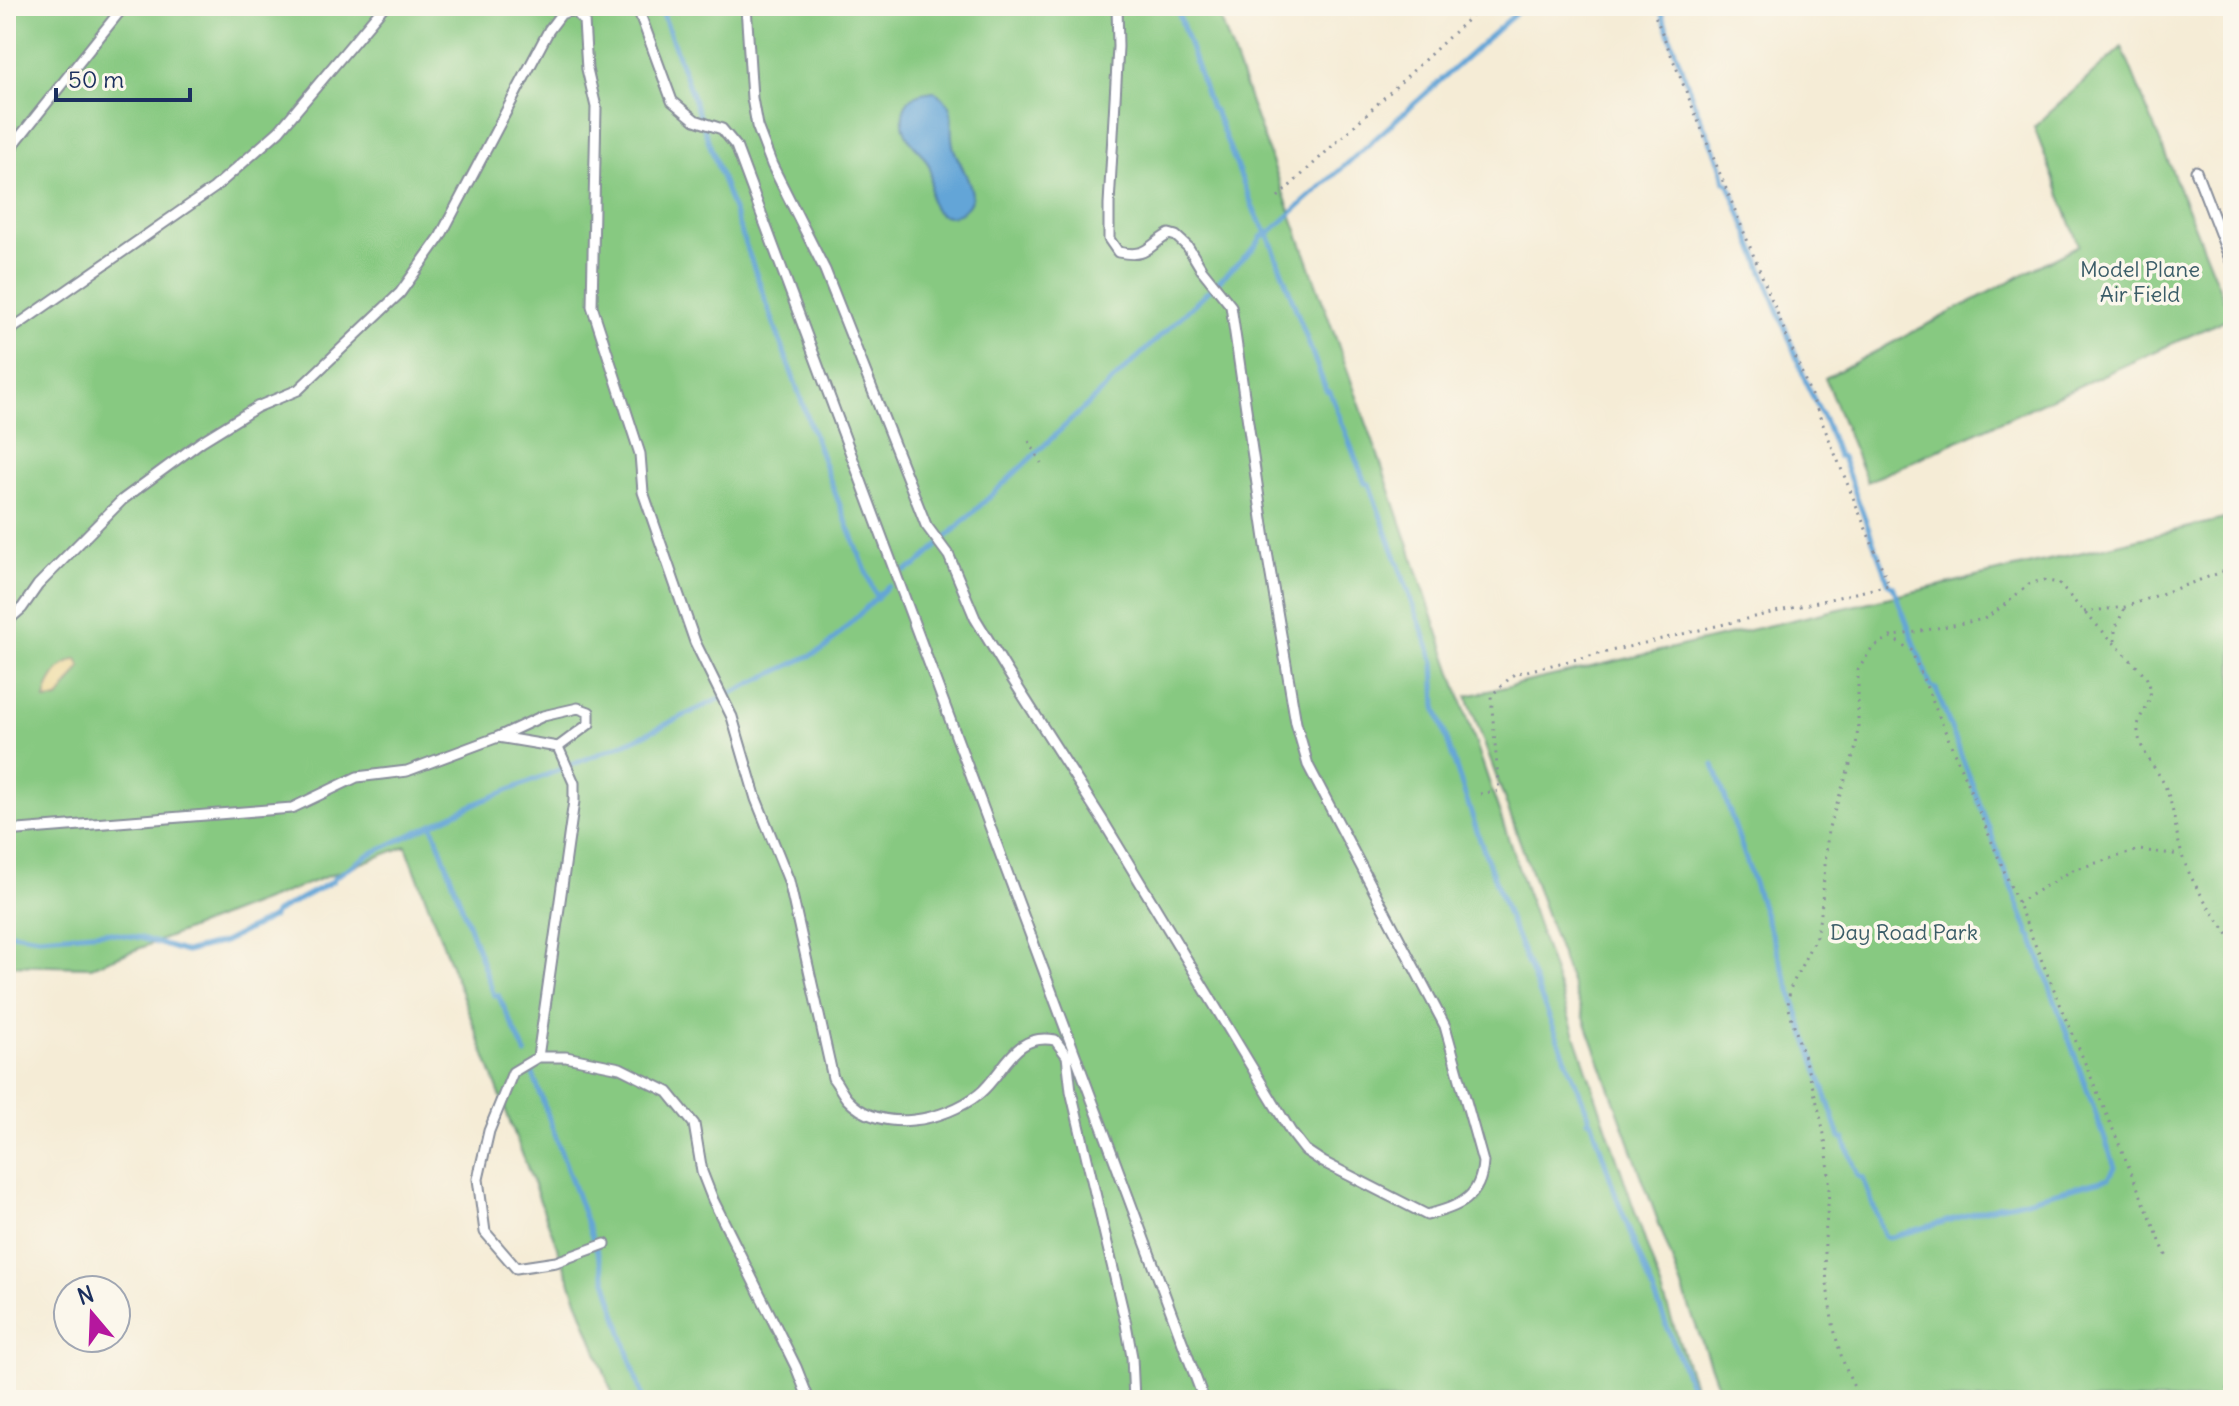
<svg xmlns="http://www.w3.org/2000/svg" width="2239" height="1406" font-family="Delius,sans-serif">
<style>
.green{fill:#87c981;stroke:#517c70;stroke-width:2}
.sand{fill:#eeda9e;stroke:#84847e;stroke-width:2}
.water{fill:#63a5d7;stroke:#3f6a9a;stroke-width:2}
.lines{fill:none;stroke-linecap:round;stroke-linejoin:round}
.stream{stroke:#63a5d7;stroke-width:5}
.lane-casing{stroke:#888e9a;stroke-width:13}
.path{stroke:#888e9a;stroke-width:3;stroke-dasharray:2 6;stroke-linecap:butt}
.lane{stroke:#fff;stroke-width:9}
.labels{text-anchor:middle;stroke-width:7;stroke-linejoin:round;paint-order:stroke}
.park-label{font-size:22px;fill:#3b5d68;stroke:#fbf7ec}
</style>
<rect width="100%" height="100%" fill="#fbf7ec"/>
<filter id="ink" filterUnits="userSpaceOnUse"><feTurbulence type="fractalNoise" baseFrequency=".0125" numOctaves="2"/><feDisplacementMap in="SourceGraphic" scale="16" xChannelSelector="R" yChannelSelector="G"/><feConvolveMatrix kernelMatrix="1 2 1 2 8 2 1 2 1" color-interpolation-filters="sRGB"/></filter>
<filter id="wash" filterUnits="userSpaceOnUse"><feTurbulence type="fractalNoise" baseFrequency=".006" numOctaves="4" result="noise"/><feDisplacementMap in="SourceGraphic" scale="32" xChannelSelector="R" yChannelSelector="G"/><feGaussianBlur stdDeviation="1.8" result="paint"/><feColorMatrix in="noise" values="0 0 0 0 0 0 0 0 0 0 0 0 0 0 0 0 0 1.4 0 .05"/><feComposite in="paint" operator="in"/></filter>
<g filter="url(#wash)">
<rect width="100%" height="100%" fill="#f5ecd6"/>
<path class="green" d="M6,6H1216L1378,455L1699,1400H615L406,846L91,967L6,965Z
M2122,47L2231,317L1867,482L1825,378L2079,245L2034,127Z
M2233,517V1400H1723L1467,696Z"/>
<path class="sand" d="M77,659L81,667L58,699L45,700C48,681 58,665 77,659Z"/>
<path class="water" d="M934,91C960,108 948,119 953,145C956,166 991,198 957,214C950,218 940,216 935,210C926,198 933,181 930,168C926,157 919,151 912,143C900,129 898,105 916,95C921,92 928,92 934,91Z"/>
<g class="lines">
<path class="stream" d="M660,6L830,480L877,599
M1176,6L1211,108L1215,111L1256,215L1268,234L1326,390L1330,392L1365,483L1369,484L1434,662L1436,707L1479,837L1510,921L1590,1118L1588,1120L1592,1122L1617,1199L1696,1400
M1659,6L1696,108L1722,168L1725,182L1729,184L1808,387L1826,424L1838,456L1842,457L1889,584L1893,586L1931,687L1936,689L2030,936L2032,937L2115,1167L2109,1178L2015,1203L1998,1206L1889,1238L1885,1237L1863,1178L1858,1176L1844,1139L1840,1137L1714,765
M905,571L917,565L933,550L1255,247L1262,236L1268,234L1524,6
M432,824L494,995H498L526,1054
M6,932L39,937L106,932L141,938L186,952L224,942L273,917L274,913L333,881L334,878L366,856L475,804L633,740L824,649L888,586
M532,1071L598,1254L643,1400"/>
</g>
</g>
<g filter="url(#ink)">
<g class="lines">
<defs>
<path id="lane" d="M637,6L672,101L695,120L722,129L736,146L1204,1400
M746,6L752,98L757,126L772,165L825,270L926,525L949,556L975,618L1006,669L1103,821L1291,1132L1305,1150L1323,1162L1427,1215C1458,1207 1481,1199 1483,1162L1445,1026L1308,765L1296,723L1266,546L1231,306L1202,270L1188,247L1176,236L1169,234C1146,247 1148,258 1118,252L1109,239V204L1118,47L1117,6
M6,154L124,6
M2196,171L2233,267
M6,333L214,188L279,131L384,6
M6,622L22,608L38,585L122,500L202,441L257,407L298,390L400,293L440,237L549,30L561,14L569,11L576,12L584,21L587,69L596,107L592,306L640,454L643,492L695,642L732,717L756,799L789,881L833,1078C838,1084 842,1093 847,1099C880,1135 945,1121 979,1094C1005,1073 1013,1032 1055,1040L1067,1056L1071,1091L1126,1324L1132,1357L1134,1400
M6,831L292,808L357,777L407,771L498,737
M538,1057L574,801V783L558,747L498,737L543,716L578,708L589,712V724L558,747
M605,1244L556,1262L516,1268L485,1232L478,1179L489,1131L513,1072L538,1057H566L620,1068L668,1092L694,1124L702,1172L713,1200L796,1367L809,1400"/>
</defs>
<use href="#lane" class="lane-casing"/>
<path class="path" d="M1278,197L1482,6
M1029,441L1041,463
M2084,612L2125,607L2233,568
M1890,637L1911,650L2168,1260
M2115,641V629L2125,607
M1480,794L1499,791L1491,696L1514,674L1889,585L1651,6
M2017,903L2073,870L2139,850L2181,855
M1861,1400C1835,1356 1827,1303 1825,1252C1824,1228 1830,1203 1829,1178C1827,1120 1804,1061 1788,1005L1790,989L1816,936L1821,913L1828,830L1856,747L1858,727V670L1872,648L1890,637L1984,619L2003,606L2029,584L2043,580L2058,583L2084,612L2145,675C2161,703 2136,709 2138,732C2140,753 2157,768 2165,786C2175,809 2175,834 2183,858C2194,889 2215,915 2233,942
M2214,1400L2233,1383"/>
<use href="#lane" class="lane"/>
</g>
</g>
<g class="labels">
<g class="park-label">
<text x="2140" y="277">Model Plane<tspan x="2140" dy="25">Air Field</tspan></text>
<text x="1904" y="940">Day Road Park</text>
</g>
</g>
<rect width="2239" height="1406" fill="none" stroke="#fbf7ec" stroke-width="32"/>
<g transform="translate(92 1314) rotate(341)"><circle r="38" fill="#fbf7ec" stroke="#a1a7b3" stroke-width="2"/>
<path d="M0-6L14 30L0 20L-14 30Z" fill="#b5179e"/>
<text y="-12" font-size="22" font-weight="bold" text-anchor="middle" fill="#1b2f5e">N</text>
</g>
<path d="M56 88v12h134v-12" fill="none" stroke="#1b2f5e" stroke-width="4"/>
<text x="68" y="88" font-size="24" fill="#1b2f5e" stroke="#fbf7ec" stroke-width="6" paint-order="stroke">50 m</text>
</svg>
